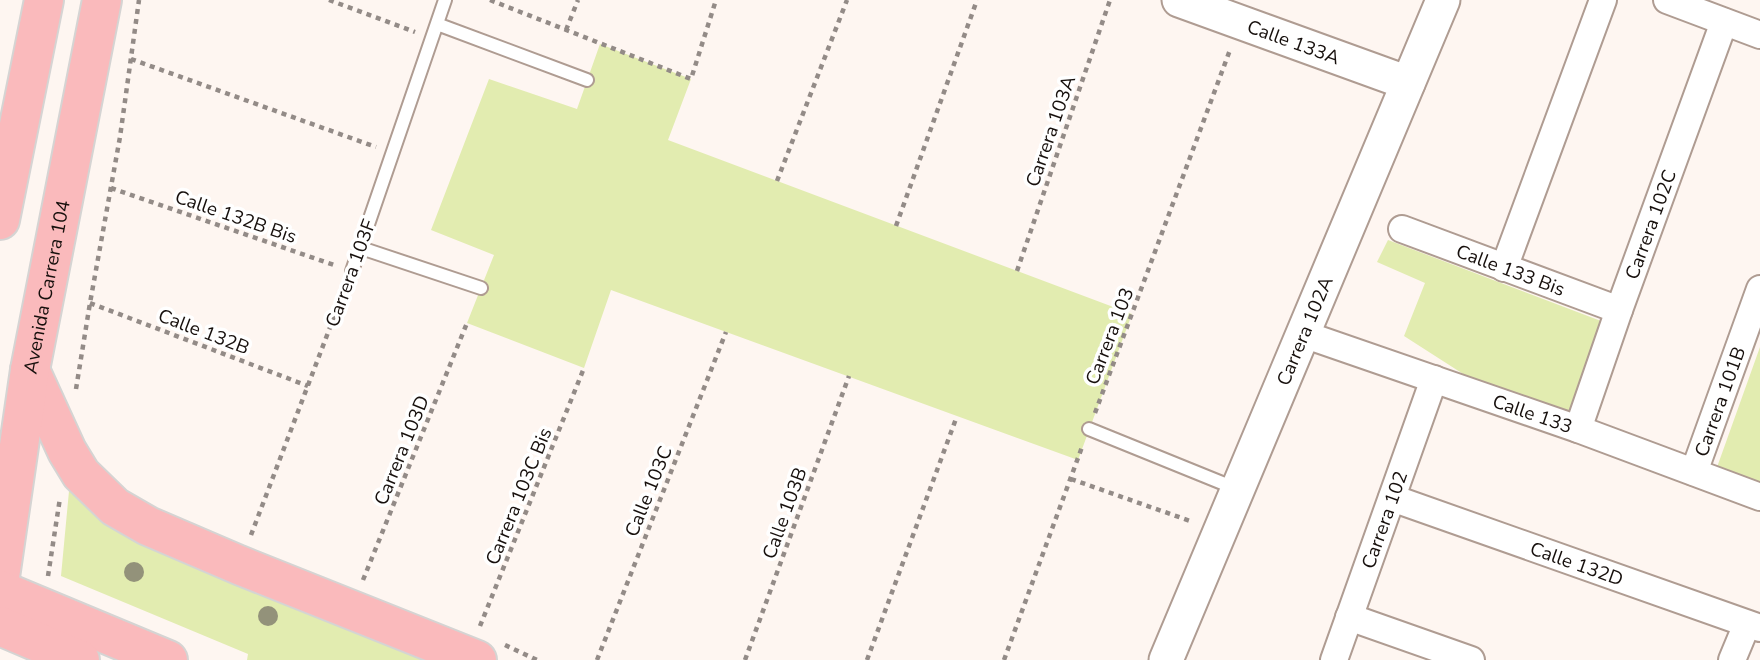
<svg xmlns="http://www.w3.org/2000/svg" width="1760" height="660" font-family="'Nunito Sans',sans-serif">
<style>
.green{fill:#e2ecb0}
.lines{fill:none;stroke-linecap:round;stroke-linejoin:round}
.service-casing{stroke:#af9c92;stroke-width:16}
.minor-casing{stroke:#af9c92;stroke-width:30}
.tertiary-casing{stroke:#af9c92;stroke-width:37}
.primary-casing{stroke:#d5d4d3;stroke-width:42}
.path{stroke:#938b87;stroke-width:4.5;stroke-dasharray:5 5;stroke-linecap:butt}
.service{stroke:#fff;stroke-width:12}
.minor{stroke:#fff;stroke-width:26}
.tertiary{stroke:#fff;stroke-width:33}
.primary{stroke:#fababc;stroke-width:38}
.tree{fill:#93927a}
.labels{text-anchor:middle;stroke-width:7;stroke-linejoin:round;paint-order:stroke}
.street-label{font-size:19px;fill:#160f0c;stroke:#fff}
</style>
<rect width="100%" height="100%" fill="#fef6f1"/>
<path class="green" d="M600,44L691,79L668,140L1132,314L1078,460L611,290L584,368L467,323L494,255L431,230L489,79L577,109Z
M1388,240L1601,321L1569,411L1471,379L1404,336L1425,283L1377,262Z
M1760,347V486L1716,470Z
M69,491L101,517L430,660H247L248,654L61,576Z"/>
<g class="lines">
<defs>
<path id="service" d="M437,24L587,80
M361,248L481,288
M352,271L445,0
M1089,429L1237,489"/>
<g id="minor">
<path d="M1667,0L1760,35"/>
<path id="s1" d="M1402,229L1619,310"/>
<path d="M1504,268L1603,0"/>
<path id="s2" d="M1303,334L1578,429L1760,497"/>
<path id="s3" d="M1578,429L1619,310L1724,22"/>
<path id="s4" d="M1694,472L1760,289"/>
<path id="s5" d="M1392,498L1760,628"/>
<path d="M1349,617L1471,660"/>
<path id="s6" d="M1334,660L1434,379"/>
<path d="M1732,660L1747,624"/>
</g>
<g id="tertiary">
<path id="s7" d="M1179,0L1408,83"/>
<path id="s8" d="M1166,660L1443,0"/>
</g>
<g id="primary">
<path d="M0,220L44,0"/>
<path d="M30,370L67,451L81,474L115,507L148,526L239,565L477,660"/>
<path id="s9" d="M0,577L30,370L102,0"/>
<path d="M0,590L168,660"/>
<path d="M0,626L80,660"/>
</g>
</defs>
<use href="#service" class="service-casing"/>
<use href="#minor" class="minor-casing"/>
<use href="#tertiary" class="tertiary-casing"/>
<use href="#primary" class="primary-casing"/>
<path class="path" d="M329,0L415,32
M490,0L691,79L716,0
M566,30L578,0
M131,59L376,147
M777,181L847,0
M111,188L334,265
M896,226L977,0
M1017,271L1110,0
M90,303L308,386
M76,389L90,303L120,137L139,0
M1095,413L1230,50
M1071,479L1193,522
M251,535L345,288
M48,576L60,498
M363,580L467,323
M480,626L584,368
M505,645L537,660
M597,660L726,332
M745,660L849,376
M867,660L957,416
M1004,660L1082,447"/>
<use href="#service" class="service"/>
<use href="#minor" class="minor"/>
<use href="#tertiary" class="tertiary"/>
<use href="#primary" class="primary"/>
</g>
<g class="tree">
<circle cx="134" cy="572" r="10"/>
<circle cx="268" cy="616" r="10"/>
</g>
<g class="labels">
<g class="street-label">
<text dy="7" stroke="none"><textPath href="#s7" startOffset="122">Calle 133A</textPath></text>
<text transform="translate(1050 131) rotate(-71)" y="7">Carrera 103A</text>
<text transform="translate(236 216) rotate(19)" y="7">Calle 132B Bis</text>
<text dy="7" stroke="none"><textPath href="#s3" startOffset="217">Carrera 102C</textPath></text>
<text dy="7" stroke="none"><textPath href="#s1" startOffset="116">Calle 133 Bis</textPath></text>
<text transform="translate(350 273) rotate(-70)" y="7">Carrera 103F</text>
<text dy="7" stroke="none"><textPath href="#s9" startOffset="294">Avenida Carrera 104</textPath></text>
<text dy="7" stroke="none"><textPath href="#s8" startOffset="357">Carrera 102A</textPath></text>
<text transform="translate(204 331) rotate(21)" y="7">Calle 132B</text>
<text transform="translate(1109 336) rotate(-69)" y="7">Carrera 103</text>
<text dy="7" stroke="none"><textPath href="#s4" startOffset="75">Carrera 101B</textPath></text>
<text dy="7" stroke="none"><textPath href="#s2" startOffset="243">Calle 133</textPath></text>
<text transform="translate(401 450) rotate(-68)" y="7">Carrera 103D</text>
<text transform="translate(648 491) rotate(-68)" y="7">Calle 103C</text>
<text transform="translate(518 496) rotate(-68)" y="7">Carrera 103C Bis</text>
<text transform="translate(784 513) rotate(-70)" y="7">Calle 103B</text>
<text dy="7" stroke="none"><textPath href="#s6" startOffset="149">Carrera 102</textPath></text>
<text dy="7" stroke="none"><textPath href="#s5" startOffset="196">Calle 132D</textPath></text>
</g>
</g>
</svg>
